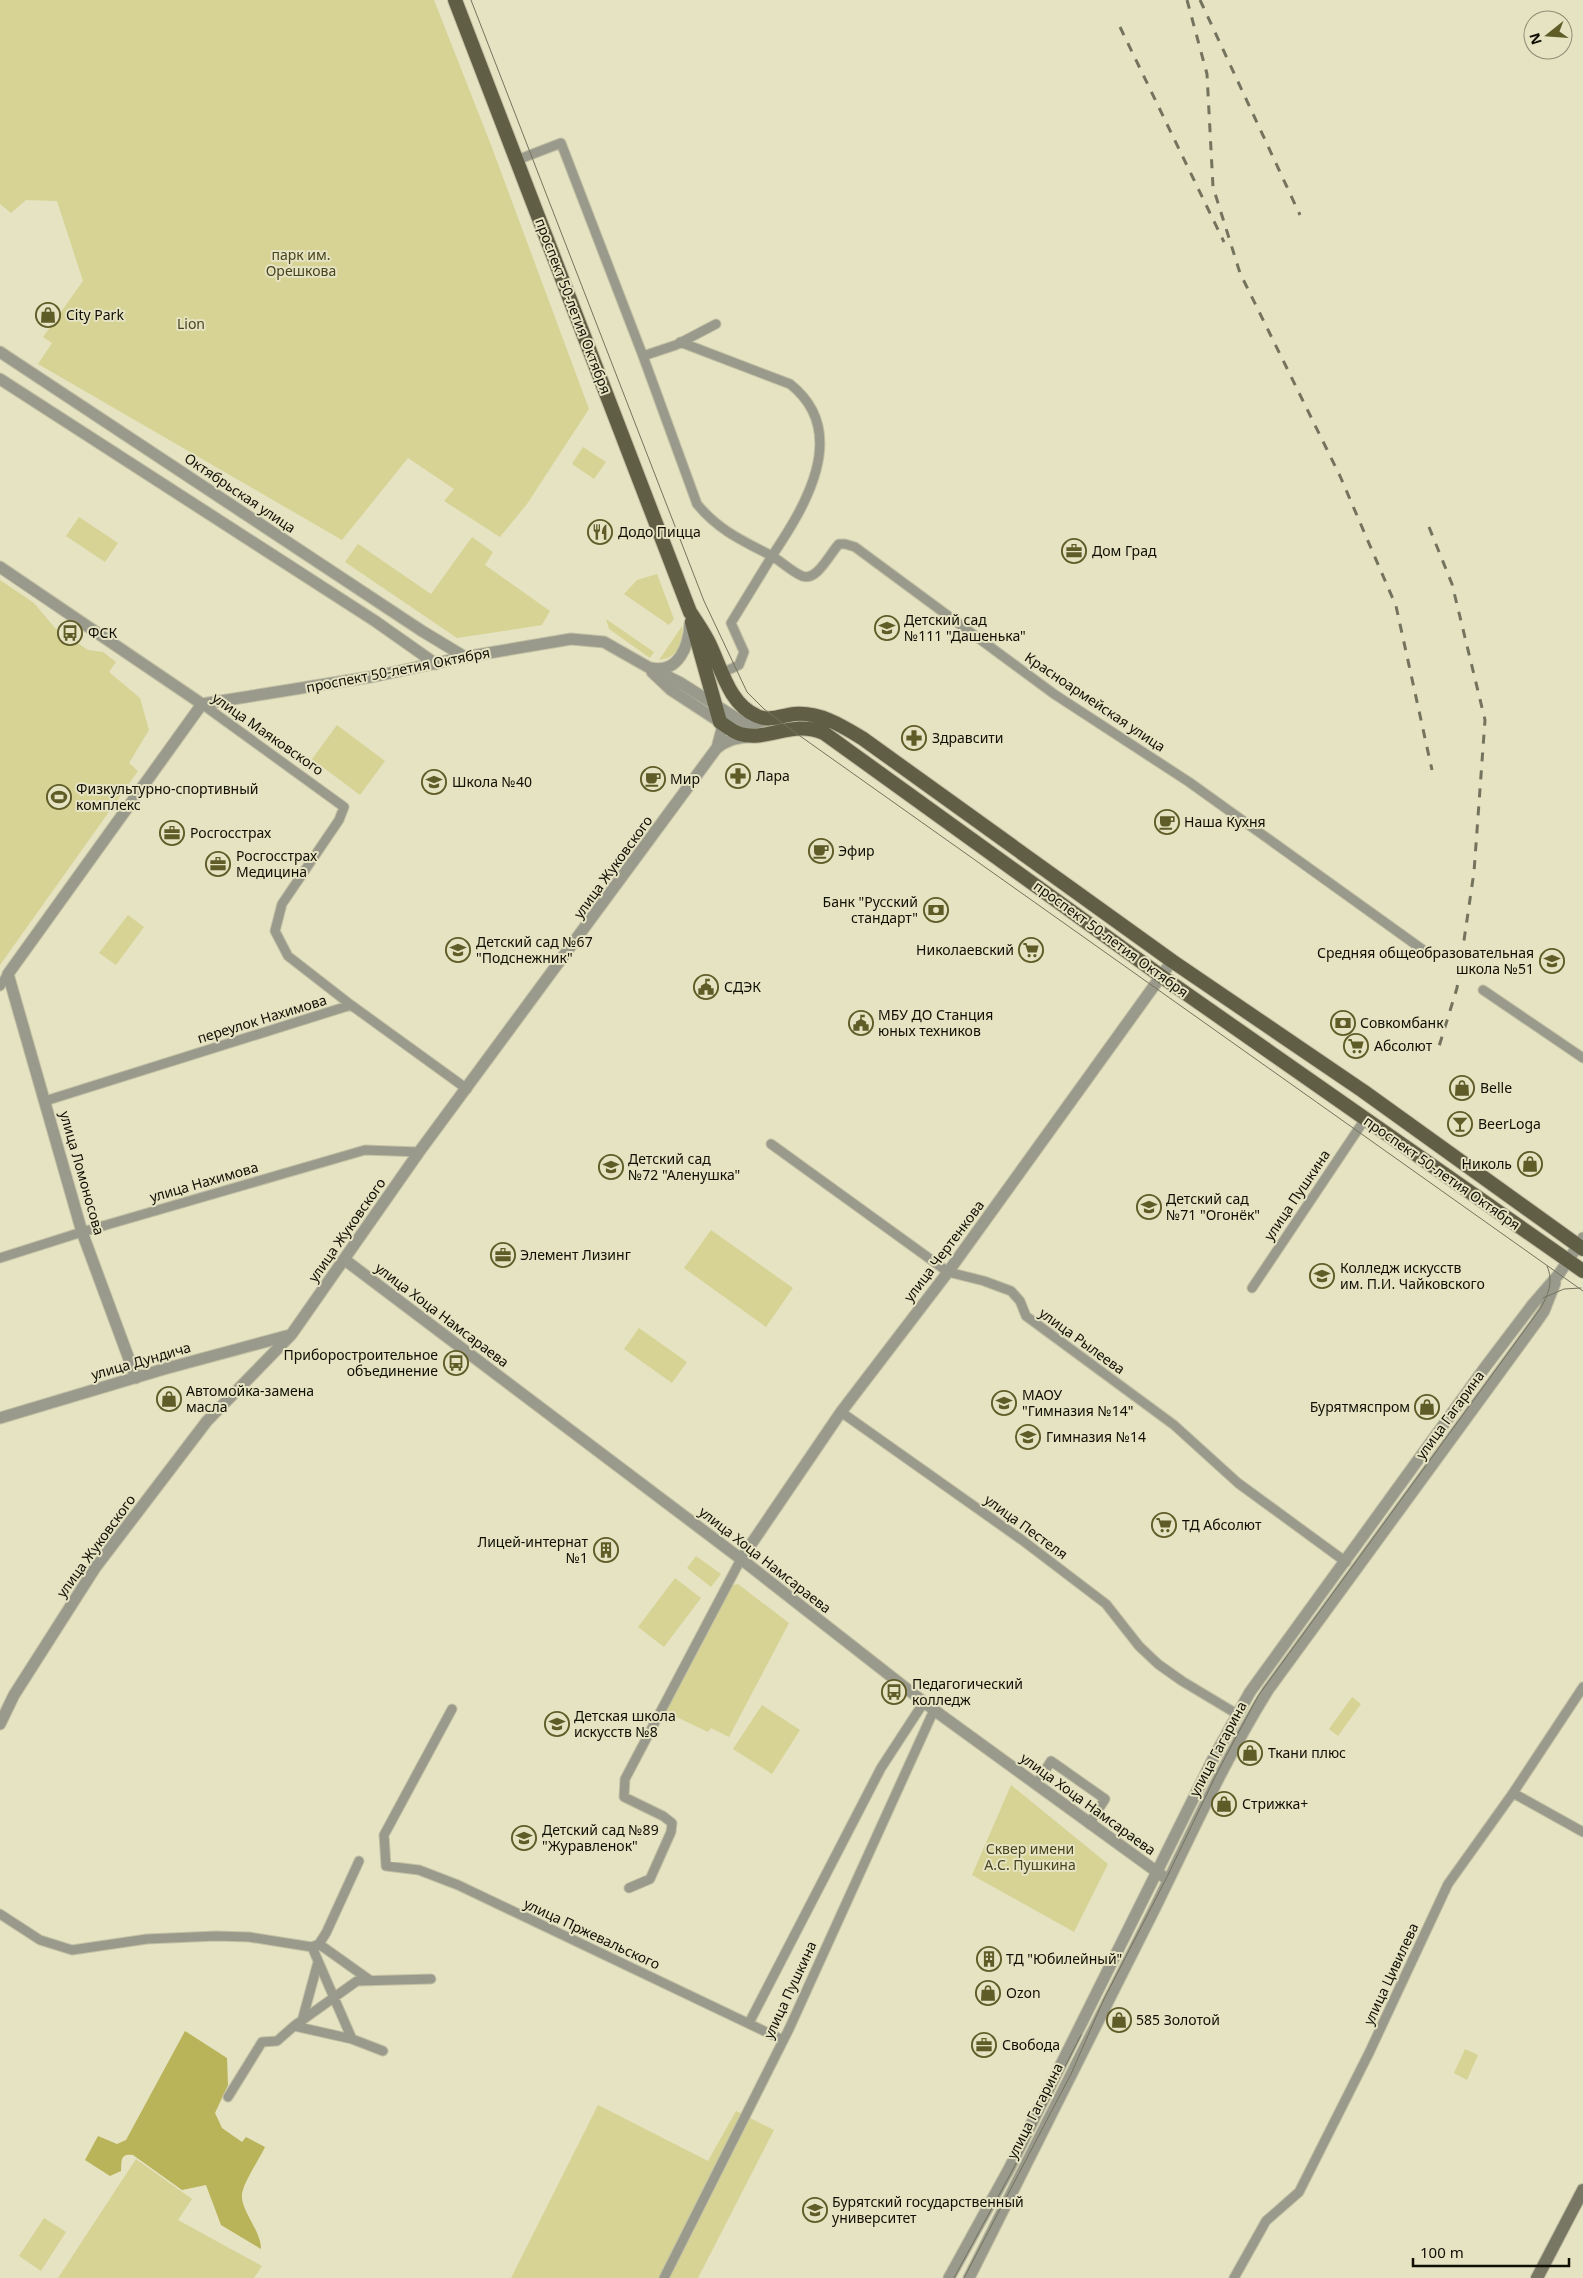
<svg xmlns="http://www.w3.org/2000/svg" width="1583" height="2278" font-family="'Noto Sans',sans-serif">
<style>
.green{fill:#d7d395}
.forest{fill:#b9b359}
.lines{fill:none;stroke-linecap:round;stroke-linejoin:round}
.minor-casing{stroke:#c3c1a4;stroke-width:11}
.tertiary-casing{stroke:#c3c1a4;stroke-width:13}
.secondary-casing{stroke:#c3c1a4;stroke-width:14}
.primary-casing{stroke:#c3c1a4;stroke-width:16}
.minor{stroke:#9a9a8c;stroke-width:9}
.tertiary{stroke:#9a9a8c;stroke-width:11}
.secondary{stroke:#787763;stroke-width:12}
.primary{stroke:#605f46;stroke-width:14}
.tram{stroke:#74735e;stroke-width:1}
.rail{stroke:#74735e;stroke-width:3;stroke-dasharray:9 9;stroke-linecap:butt}
.labels{text-anchor:middle;stroke-width:4;stroke-linejoin:round;paint-order:stroke}
.park-label{font-size:14px;fill:#47451e;stroke:#e5e3c2}
.street-label{font-size:14px;fill:#100f04;stroke:#e5e3c2}
.poi-label{font-size:14px;fill:#100f04;stroke:#e5e3c2;text-anchor:start}
</style>
<rect width="100%" height="100%" fill="#e5e3c2"/>
<path class="green" d="M0,0H434L491,145L589,409L527,504L500,537L444,501L454,489L408,458L342,540L38,364L52,343L43,337L83,281L57,201L26,200L11,213L0,204Z
M583,447L606,462L594,479L572,464Z
M79,517L118,543L105,562L66,536Z
M472,537L493,552L485,565L550,611L542,625L457,638L345,562L358,544L431,594Z
M657,574L674,619L669,625L624,594L637,580Z
M0,580L34,603L55,628L88,650L103,652L116,662L109,672L140,698L149,730L129,763L138,771L0,965Z
M606,619L654,652L650,658L609,629Z
M682,626C685,642 677,659 659,660Z
M337,725L385,761L360,795L312,759Z
M128,915L144,927L116,965L99,953Z
M711,1230L793,1288L766,1327L684,1268Z
M639,1328L687,1362L672,1383L624,1349Z
M696,1556L721,1574L711,1587L687,1568Z
M675,1578L701,1598L664,1647L638,1627Z
M738,1584L789,1623L729,1737L711,1728L708,1732L666,1712L730,1586Z
M1352,1697L1361,1704L1338,1736L1329,1729Z
M762,1705L800,1730L772,1774L733,1749Z
M1011,1785L1108,1864L1074,1932L972,1875Z
M1465,2049L1478,2055L1467,2080L1454,2073Z
M598,2105L708,2161L736,2111L774,2130L698,2278H511Z
M136,2159L192,2199L178,2220L262,2266L254,2278H58Z
M44,2218L66,2232L41,2271L19,2256Z"/>
<path class="forest" d="M185,2031L227,2058L228,2085L215,2113L222,2128L242,2142L246,2137L265,2147C259,2160 244,2181 242,2194C240,2210 261,2230 261,2249L221,2225L206,2185L182,2190L133,2155C119,2153 122,2162 121,2171L110,2176L85,2160L98,2136L117,2144L126,2140Z"/>
<g class="lines">
<defs>
<path id="minor" d="M517,160L561,143L643,356L676,345L716,324
M643,356L697,504C718,530 743,541 772,556C805,507 851,432 790,384L680,342
M722,673L739,665L744,652L731,623L772,556C782,562 791,571 802,576C817,582 830,553 839,544H845L855,547L1054,694L1189,782L1426,952
M202,704L344,807L339,820L282,904L275,931L288,956L351,1005
M0,986L8,974
M1483,990L1583,1058
M45,1101L351,1005L467,1089
M771,1144L948,1272L984,1281L1011,1291L1020,1301L1026,1316L1174,1425L1238,1483L1346,1562
M0,1258L82,1232L365,1150L419,1152
M1252,1288L1365,1119
M841,1412L1022,1540L1106,1604L1139,1646L1158,1664L1182,1681L1237,1714
M452,1709L384,1835L386,1866L419,1870L458,1885L783,2040
M1036,1785L1051,1761L1105,1799L1089,1824
M1513,1793L1583,1832
M629,1888L650,1879L671,1832L672,1823L663,1816L624,1797L625,1779L741,1559
M0,1914L40,1940L72,1950L147,1939L216,1936L249,1937L312,1947L319,1944L326,1933L359,1861
M319,1944L371,1981
M312,1947L352,2039L383,2051
M302,2021L318,1962
M749,2023L881,1768L924,1702
M294,2026L352,2039
M228,2097L262,2042L277,2041L294,2026L357,1981L431,1979
M664,2278L789,2029L934,1710
M1234,2278L1266,2221L1299,2192L1369,2053L1448,1884L1513,1793L1583,1687"/>
<path id="tertiary" d="M0,352L422,631L465,657
M0,379L375,621L436,664
M0,567L202,704
M651,668C679,674 689,645 690,623
M652,672L671,690L720,722L722,729L717,748
M202,704L376,676L465,657L571,639L604,642L648,667L679,682L744,723L752,724L772,719
M345,1260L741,1559L934,1710L1164,1877
M136,1378L82,1232L8,974L202,704
M0,1418L164,1369L290,1335
M741,1559L841,1412L948,1272L1172,961
M0,1724L14,1695L95,1568L207,1421L291,1335L419,1152L716,749C726,740 734,739 747,737
M949,2278L1009,2169L1214,1757L1250,1692L1486,1366L1533,1304L1559,1274L1583,1238
M969,2278C1031,2154 1094,2030 1156,1906C1192,1833 1225,1759 1268,1690L1535,1324L1544,1311L1555,1283"/>
<path id="secondary" d="M1537,2278L1583,2190"/>
<path id="primary" d="M455,0L690,612C696,621 703,631 708,641C721,666 728,704 757,716C770,722 782,715 795,714C820,712 842,726 862,738L1172,961L1363,1091L1583,1249
M692,622L720,722C726,726 733,732 740,734C767,742 793,719 824,733L1161,976L1583,1271"/>
</defs>
<use href="#minor" class="minor-casing"/>
<use href="#tertiary" class="tertiary-casing"/>
<use href="#secondary" class="secondary-casing"/>
<use href="#primary" class="primary-casing"/>
<use href="#minor" class="minor"/>
<use href="#tertiary" class="tertiary"/>
<use href="#secondary" class="secondary"/>
<use href="#primary" class="primary"/>
<path class="tram" d="M471,0L704,601L747,692L764,709L793,731L1583,1291
M1543,1298L1564,1289L1581,1288
M954,2278L1012,2171L1081,2035
M964,2278L1071,2074L1104,1999L1166,1879L1217,1773L1258,1696L1540,1309C1548,1295 1554,1282 1547,1266"/>
<path class="rail" d="M1187,0L1207,74L1213,187L1240,273L1340,476L1396,606L1432,770
M1200,0L1300,215
M1120,27L1224,242
M1429,527L1452,584L1485,720L1474,872L1457,988L1437,1053"/>
</g>
<defs>
<symbol id="shop-ring" viewBox="-11 -11 22 22"><circle r="9.5" fill="#e5e3c2" stroke="#605c28" stroke-width="1.5"/><path d="M-5-2.5h2.3a2.7 3.5 0 0 1 5.4 0H5L5.5 6h-11ZM-1.5-2.5h3a1.5 2.3 0 0 0-3 0Z" fill="#605c28"/></symbol>
<symbol id="restaurant-ring" viewBox="-11 -11 22 22"><circle r="9.5" fill="#e5e3c2" stroke="#605c28" stroke-width="1.5"/><path d="M-5-6h1v4h1v-4h1v4h1v-4h1v5L-1.5 .5V6h-2V.5L-5-1ZM5-6V6H3V1.5H1.5Q1.5-4 5-6Z" fill="#605c28"/></symbol>
<symbol id="office-ring" viewBox="-11 -11 22 22"><circle r="9.5" fill="#e5e3c2" stroke="#605c28" stroke-width="1.5"/><path d="M-6-3h4V-5.5h4V-3h4V5H-6ZM-1-4.5V-3h2v-1.5ZM-6 0V1H6V0Z" fill="#605c28"/></symbol>
<symbol id="school-ring" viewBox="-11 -11 22 22"><circle r="9.5" fill="#e5e3c2" stroke="#605c28" stroke-width="1.5"/><path d="M0-5L7-2L0 1L-7-2ZM-4 1L0 2.5L4 1V4Q0 6-4 4Z" fill="#605c28"/></symbol>
<symbol id="bus-ring" viewBox="-11 -11 22 22"><circle r="9.5" fill="#e5e3c2" stroke="#605c28" stroke-width="1.5"/><path d="M-5-6H5V4H4V6H2V4H-2V6H-4V4H-5ZM-3.5-4V0h7V-4ZM-3.5 1.2v1.5H-2V1.2ZM2 1.2v1.5H3.5V1.2Z" fill="#605c28"/></symbol>
<symbol id="pharmacy-ring" viewBox="-11 -11 22 22"><circle r="9.5" fill="#e5e3c2" stroke="#605c28" stroke-width="1.5"/><path d="M-2-6h4v4h4v4h-4v4h-4v-4h-4v-4h4Z" fill="#605c28"/></symbol>
<symbol id="cafe-ring" viewBox="-11 -11 22 22"><circle r="9.5" fill="#e5e3c2" stroke="#605c28" stroke-width="1.5"/><path d="M-5.5-4.5H6V0H3Q3 3.5 0 3.5H-2.5Q-5.5 3.5-5.5 0ZM3-3.2v2h1.7v-2ZM-6 4.5H4V6H-6Z" fill="#605c28"/></symbol>
<symbol id="stadium-ring" viewBox="-11 -11 22 22"><circle r="9.5" fill="#e5e3c2" stroke="#605c28" stroke-width="1.5"/><path d="M0-5a6.5 5 0 1 0 0 10a6.5 5 0 1 0 0-10ZM-3.5-1.8h7v3.6h-7Z" fill="#605c28"/></symbol>
<symbol id="bank-ring" viewBox="-11 -11 22 22"><circle r="9.5" fill="#e5e3c2" stroke="#605c28" stroke-width="1.5"/><path d="M-6-4H6V4H-6ZM0-2.3a2.3 2.3 0 1 0 0 4.6a2.3 2.3 0 1 0 0-4.6Z" fill="#605c28"/></symbol>
<symbol id="supermarket-ring" viewBox="-11 -11 22 22"><circle r="9.5" fill="#e5e3c2" stroke="#605c28" stroke-width="1.5"/><path d="M-6-5.5h2.5l.6 2H6L4.5 2H-2.5L-4.4-4H-6ZM-1.5 3.2a1.3 1.3 0 1 0 .1 0ZM3 3.2a1.3 1.3 0 1 0 .1 0Z" fill="#605c28"/></symbol>
<symbol id="civic-ring" viewBox="-11 -11 22 22"><circle r="9.5" fill="#e5e3c2" stroke="#605c28" stroke-width="1.5"/><path d="M-.6-6.5H3V-4.5H.6V-3L4-1V1h2V6H-6V1h2V-1L-.6-3ZM-1.2 2.5V6h2.4V2.5Z" fill="#605c28"/></symbol>
<symbol id="bar-ring" viewBox="-11 -11 22 22"><circle r="9.5" fill="#e5e3c2" stroke="#605c28" stroke-width="1.5"/><path d="M-6-5H6L.8 .8V4.5H3.5V6h-7V4.5H-.8V.8Z" fill="#605c28"/></symbol>
<symbol id="university-ring" viewBox="-11 -11 22 22"><circle r="9.5" fill="#e5e3c2" stroke="#605c28" stroke-width="1.5"/><path d="M0-5L7-2L0 1L-7-2ZM-4 1L0 2.5L4 1V4Q0 6-4 4Z" fill="#605c28"/></symbol>
<symbol id="building-ring" viewBox="-11 -11 22 22"><circle r="9.5" fill="#e5e3c2" stroke="#605c28" stroke-width="1.5"/><path d="M-4-6H4V6H1V3H-1V6H-4ZM-2.5-4.3h1.7v1.8h-1.7ZM.8-4.3h1.7v1.8H.8ZM-2.5-1h1.7V.8h-1.7ZM.8-1h1.7V.8H.8Z" fill="#605c28"/></symbol>
</defs>
<g fill-rule="evenodd">
<use href="#shop-ring" x="34" y="301" width="28" height="28"/>
<use href="#restaurant-ring" x="586" y="518" width="28" height="28"/>
<use href="#office-ring" x="1060" y="537" width="28" height="28"/>
<use href="#school-ring" x="873" y="614" width="28" height="28"/>
<use href="#bus-ring" x="56" y="619" width="28" height="28"/>
<use href="#pharmacy-ring" x="900" y="724" width="28" height="28"/>
<use href="#pharmacy-ring" x="724" y="762" width="28" height="28"/>
<use href="#cafe-ring" x="639" y="765" width="28" height="28"/>
<use href="#school-ring" x="420" y="768" width="28" height="28"/>
<use href="#stadium-ring" x="45" y="783" width="28" height="28"/>
<use href="#cafe-ring" x="1153" y="808" width="28" height="28"/>
<use href="#office-ring" x="158" y="819" width="28" height="28"/>
<use href="#cafe-ring" x="807" y="837" width="28" height="28"/>
<use href="#office-ring" x="204" y="850" width="28" height="28"/>
<use href="#bank-ring" x="922" y="896" width="28" height="28"/>
<use href="#school-ring" x="444" y="936" width="28" height="28"/>
<use href="#supermarket-ring" x="1017" y="936" width="28" height="28"/>
<use href="#school-ring" x="1538" y="947" width="28" height="28"/>
<use href="#civic-ring" x="692" y="973" width="28" height="28"/>
<use href="#civic-ring" x="847" y="1009" width="28" height="28"/>
<use href="#bank-ring" x="1329" y="1009" width="28" height="28"/>
<use href="#supermarket-ring" x="1342" y="1032" width="28" height="28"/>
<use href="#shop-ring" x="1448" y="1074" width="28" height="28"/>
<use href="#bar-ring" x="1446" y="1110" width="28" height="28"/>
<use href="#shop-ring" x="1516" y="1150" width="28" height="28"/>
<use href="#school-ring" x="597" y="1153" width="28" height="28"/>
<use href="#school-ring" x="1135" y="1193" width="28" height="28"/>
<use href="#office-ring" x="489" y="1241" width="28" height="28"/>
<use href="#university-ring" x="1308" y="1262" width="28" height="28"/>
<use href="#bus-ring" x="442" y="1349" width="28" height="28"/>
<use href="#shop-ring" x="155" y="1385" width="28" height="28"/>
<use href="#school-ring" x="990" y="1389" width="28" height="28"/>
<use href="#shop-ring" x="1413" y="1393" width="28" height="28"/>
<use href="#school-ring" x="1014" y="1423" width="28" height="28"/>
<use href="#supermarket-ring" x="1150" y="1511" width="28" height="28"/>
<use href="#building-ring" x="592" y="1536" width="28" height="28"/>
<use href="#bus-ring" x="880" y="1678" width="28" height="28"/>
<use href="#school-ring" x="543" y="1710" width="28" height="28"/>
<use href="#shop-ring" x="1236" y="1739" width="28" height="28"/>
<use href="#shop-ring" x="1210" y="1790" width="28" height="28"/>
<use href="#school-ring" x="510" y="1824" width="28" height="28"/>
<use href="#building-ring" x="975" y="1945" width="28" height="28"/>
<use href="#shop-ring" x="974" y="1979" width="28" height="28"/>
<use href="#shop-ring" x="1105" y="2006" width="28" height="28"/>
<use href="#office-ring" x="970" y="2031" width="28" height="28"/>
<use href="#university-ring" x="801" y="2196" width="28" height="28"/>
</g>
<g class="labels">
<g class="park-label">
<text x="301" y="260">парк им.<tspan x="301" dy="16">Орешкова</tspan></text>
<text x="191" y="329">Lion</text>
<text x="1030" y="1854">Сквер имени<tspan x="1030" dy="16">А.С. Пушкина</tspan></text>
</g>
<g class="street-label">
<text transform="translate(573 306) rotate(69)" y="5">проспект 50-летия Октября</text>
<text transform="translate(240 493) rotate(34)" y="5">Октябрьская улица</text>
<text transform="translate(398 670) rotate(-11)" y="5">проспект 50-летия Октября</text>
<text transform="translate(1095 702) rotate(34)" y="5">Красноармейская улица</text>
<text transform="translate(268 734) rotate(35)" y="5">улица Маяковского</text>
<text transform="translate(613 867) rotate(-54)" y="5">улица Жуковского</text>
<text transform="translate(1111 939) rotate(36)" y="5">проспект 50-летия Октября</text>
<text transform="translate(262 1019) rotate(-17)" y="5">переулок Нахимова</text>
<text transform="translate(82 1173) rotate(74)" y="5">улица Ломоносова</text>
<text transform="translate(1442 1173) rotate(35)" y="5">проспект 50-летия Октября</text>
<text transform="translate(204 1182) rotate(-16)" y="5">улица Нахимова</text>
<text transform="translate(1297 1195) rotate(-56)" y="5">улица Пушкина</text>
<text transform="translate(347 1230) rotate(-55)" y="5">улица Жуковского</text>
<text transform="translate(944 1251) rotate(-53)" y="5">улица Чертенкова</text>
<text transform="translate(442 1315) rotate(37)" y="5">улица Хоца Намсараева</text>
<text transform="translate(1082 1341) rotate(36)" y="5">улица Рылеева</text>
<text transform="translate(141 1361) rotate(-16)" y="5">улица Дундича</text>
<text transform="translate(1450 1415) rotate(-54)" y="5">улица Гагарина</text>
<text transform="translate(1026 1527) rotate(36)" y="5">улица Пестеля</text>
<text transform="translate(96 1546) rotate(-54)" y="5">улица Жуковского</text>
<text transform="translate(765 1560) rotate(38)" y="5">улица Хоца Намсараева</text>
<text transform="translate(1218 1749) rotate(-62)" y="5">улица Гагарина</text>
<text transform="translate(1088 1804) rotate(36)" y="5">улица Хоца Намсараева</text>
<text transform="translate(592 1934) rotate(25)" y="5">улица Пржевальского</text>
<text transform="translate(1391 1974) rotate(-65)" y="5">улица Цивилева</text>
<text transform="translate(790 1990) rotate(-65)" y="5">улица Пушкина</text>
<text transform="translate(1035 2111) rotate(-63)" y="5">улица Гагарина</text>
</g>
<g class="poi-label">
<text x="66" y="320">City Park</text>
<text x="618" y="537">Додо Пицца</text>
<text x="1092" y="556">Дом Град</text>
<text x="904" y="625">Детский сад<tspan x="904" dy="16">№111 "Дашенька"</tspan></text>
<text x="88" y="638">ФСК</text>
<text x="932" y="743">Здравсити</text>
<text x="756" y="781">Лара</text>
<text x="670" y="784">Мир</text>
<text x="452" y="787">Школа №40</text>
<text x="76" y="794">Физкультурно-спортивный<tspan x="76" dy="16">комплекс</tspan></text>
<text x="1184" y="827">Наша Кухня</text>
<text x="190" y="838">Росгосстрах</text>
<text x="838" y="856">Эфир</text>
<text x="236" y="861">Росгосстрах<tspan x="236" dy="16">Медицина</tspan></text>
<text x="918" y="907" text-anchor="end">Банк "Русский<tspan x="918" dy="16">стандарт"</tspan></text>
<text x="476" y="947">Детский сад №67<tspan x="476" dy="16">"Подснежник"</tspan></text>
<text x="1014" y="955" text-anchor="end">Николаевский</text>
<text x="1534" y="958" text-anchor="end">Средняя общеобразовательная<tspan x="1534" dy="16">школа №51</tspan></text>
<text x="724" y="992">СДЭК</text>
<text x="878" y="1020">МБУ ДО Станция<tspan x="878" dy="16">юных техников</tspan></text>
<text x="1360" y="1028">Совкомбанк</text>
<text x="1374" y="1051">Абсолют</text>
<text x="1480" y="1093">Belle</text>
<text x="1478" y="1129">BeerLoga</text>
<text x="628" y="1164">Детский сад<tspan x="628" dy="16">№72 "Аленушка"</tspan></text>
<text x="1512" y="1169" text-anchor="end">Николь</text>
<text x="1166" y="1204">Детский сад<tspan x="1166" dy="16">№71 "Огонёк"</tspan></text>
<text x="520" y="1260">Элемент Лизинг</text>
<text x="1340" y="1273">Колледж искусств<tspan x="1340" dy="16">им. П.И. Чайковского</tspan></text>
<text x="438" y="1360" text-anchor="end">Приборостроительное<tspan x="438" dy="16">объединение</tspan></text>
<text x="186" y="1396">Автомойка-замена<tspan x="186" dy="16">масла</tspan></text>
<text x="1022" y="1400">МАОУ<tspan x="1022" dy="16">"Гимназия №14"</tspan></text>
<text x="1410" y="1412" text-anchor="end">Бурятмяспром</text>
<text x="1046" y="1442">Гимназия №14</text>
<text x="1182" y="1530">ТД Абсолют</text>
<text x="588" y="1547" text-anchor="end">Лицей-интернат<tspan x="588" dy="16">№1</tspan></text>
<text x="912" y="1689">Педагогический<tspan x="912" dy="16">колледж</tspan></text>
<text x="574" y="1721">Детская школа<tspan x="574" dy="16">искусств №8</tspan></text>
<text x="1268" y="1758">Ткани плюс</text>
<text x="1242" y="1809">Стрижка+</text>
<text x="542" y="1835">Детский сад №89<tspan x="542" dy="16">"Журавленок"</tspan></text>
<text x="1006" y="1964">ТД "Юбилейный"</text>
<text x="1006" y="1998">Ozon</text>
<text x="1136" y="2025">585 Золотой</text>
<text x="1002" y="2050">Свобода</text>
<text x="832" y="2207">Бурятский государственный<tspan x="832" dy="16">университет</tspan></text>
</g>
</g>
<g transform="translate(1548 35) rotate(253)"><circle r="24" fill="#e5e3c2" stroke="#908e76"/>
<path d="M0-4L9 19L0 12L-9 19Z" fill="#605c28"/>
<text y="-8" font-size="14" font-weight="bold" text-anchor="middle" fill="#100f04">N</text>
</g>
<path d="M1413 2258v8h156v-8" fill="none" stroke="#100f04" stroke-width="2.5"/>
<text x="1420" y="2258" font-size="15" fill="#100f04" stroke="#e5e3c2" stroke-width="4" paint-order="stroke">100 m</text>
</svg>
